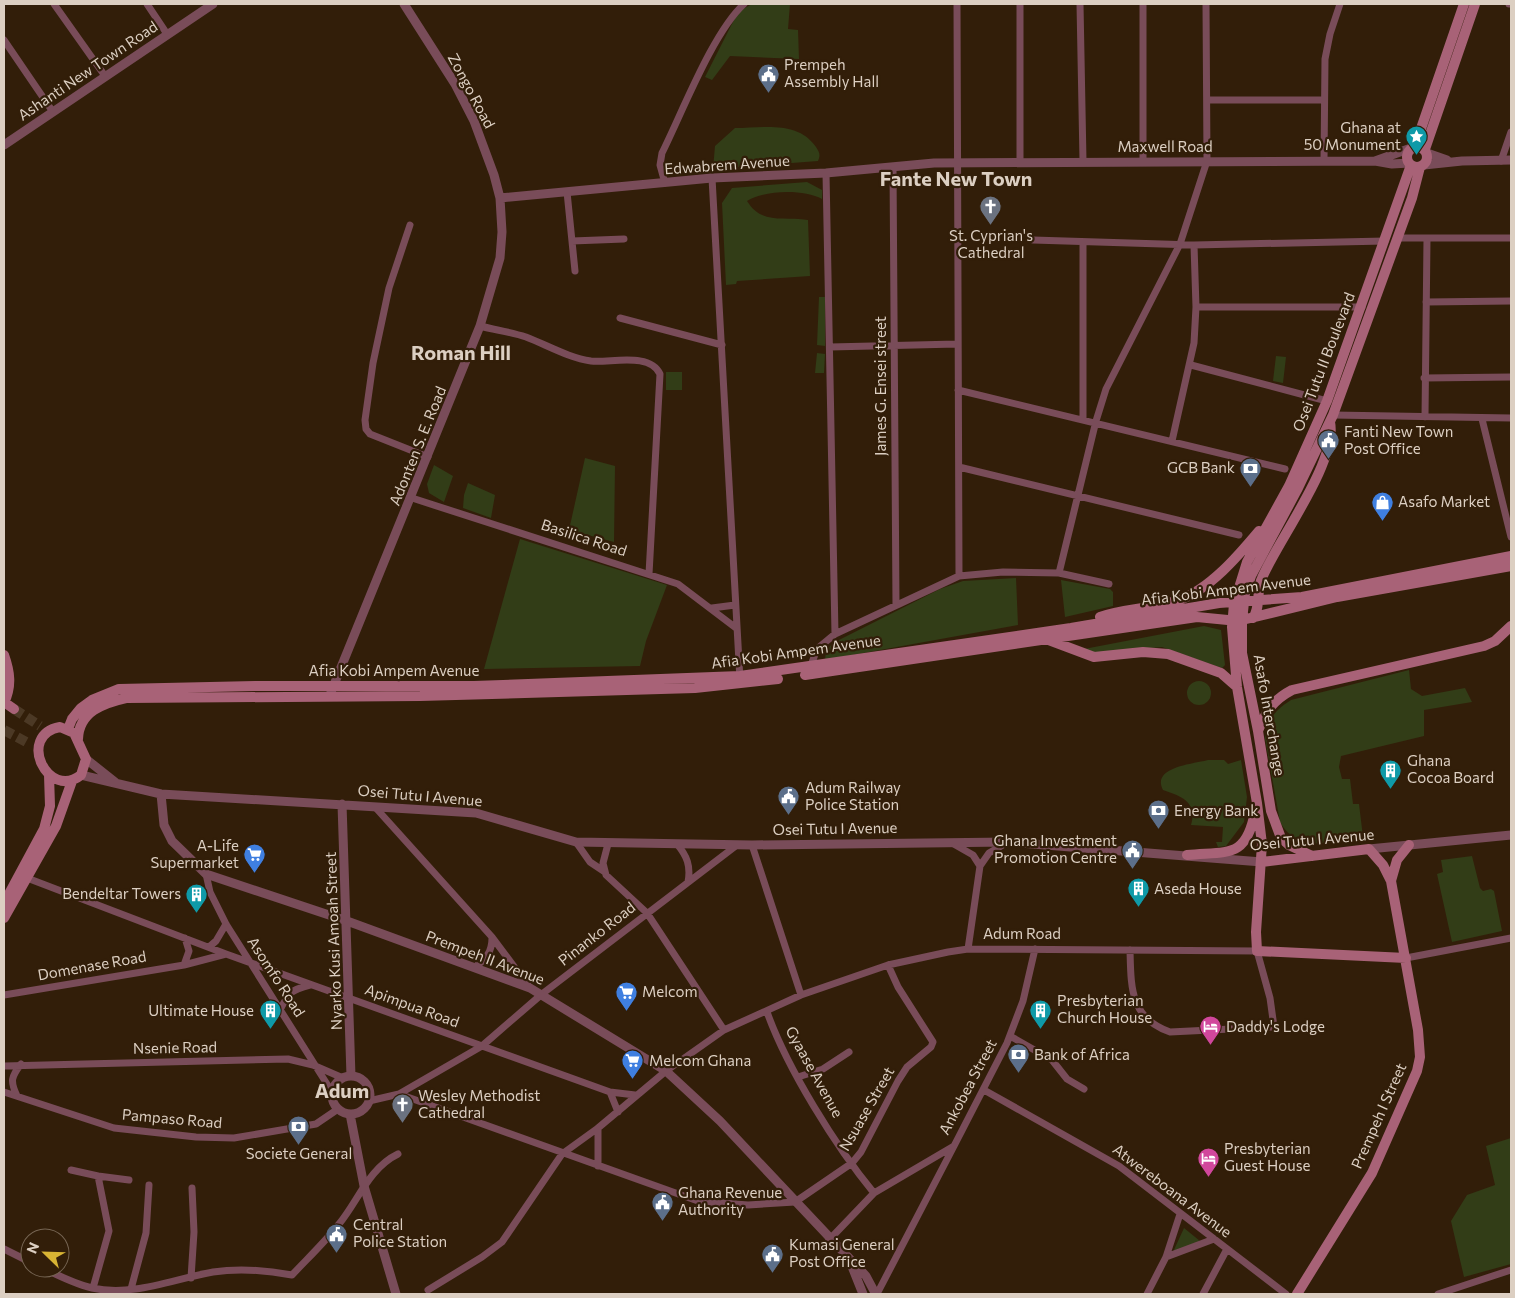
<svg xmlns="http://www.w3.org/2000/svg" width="1515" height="1298" font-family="Commissioner,sans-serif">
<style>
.green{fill:#323d17}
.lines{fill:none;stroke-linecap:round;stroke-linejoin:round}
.secondary-tunnel{stroke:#4c3925;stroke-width:10;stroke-dasharray:10 5;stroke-linecap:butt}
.minor{stroke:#794c59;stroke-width:7}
.tertiary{stroke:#794c59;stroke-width:9}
.secondary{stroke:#a86277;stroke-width:10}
.labels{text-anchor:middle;stroke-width:4.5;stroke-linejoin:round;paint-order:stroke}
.poi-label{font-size:15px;fill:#dccfc2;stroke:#321e09;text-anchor:start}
.street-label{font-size:15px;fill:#dccfc2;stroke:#321e09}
.district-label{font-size:20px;font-weight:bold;fill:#dccfc2;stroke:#321e09}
</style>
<rect width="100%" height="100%" fill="#321e09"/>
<path class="green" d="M752,4H790L788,29L798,30L799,59L730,56L712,80L705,77L738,12Z
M735,128C763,128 798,120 816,147C819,152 821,154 818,161L713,169L715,146Z
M807,182L822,190V199C804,189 764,190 747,201C762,225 782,216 808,220L810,276L737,281L736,284L726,285L722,203L732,188Z
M819,297H825V346L817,345Z
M817,353L825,354L824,373H815Z
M1276,356L1286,357L1283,383L1273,381Z
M666,372H682V390H666Z
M585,458L615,466L614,542L569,530Z
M434,465L453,476L444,502L429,493L427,484Z
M468,483L495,495L491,518L463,508L464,495Z
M520,539L667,585L646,641L640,666L484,669Z
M1016,578L1018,625L825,660L826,651L833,643L940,589L963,581Z
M1061,580L1110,589L1113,592V606L1065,617Z
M1204,626L1221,630L1225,665L1222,668L1162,647L1094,653L1084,649Z
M1409,670L1411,689L1422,696L1465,688L1472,702L1424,710V736L1341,756L1339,767L1342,779H1350L1353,804H1359L1363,837C1332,841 1299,855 1280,822L1265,738C1268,719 1275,710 1291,700Z
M1187 693a12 12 0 1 1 24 0a12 12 0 1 1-24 0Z
M1208,760H1224L1228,764L1241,760L1247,797L1244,822L1226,846L1218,847L1216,842H1222L1223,827L1191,825C1198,802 1181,796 1163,790C1151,767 1193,764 1208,760Z
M1472,856L1480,888L1483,891L1491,889L1494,891L1502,931L1452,942L1437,874L1443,872L1441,860Z
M1511,1138V1264L1464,1277L1451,1221L1467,1195L1495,1185L1486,1146Z
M1184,1228L1200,1241L1173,1252Z"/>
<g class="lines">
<path class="secondary-tunnel" d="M14,709L40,726
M4,730L30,744"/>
<path class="minor" d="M54,4L105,76
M147,4L167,34
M957,4L959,576
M1020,4V162
M1080,4L1083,161
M1509,4H1511
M4,40L53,112
M1208,100H1324
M1324,161L1325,59L1330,34L1340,4
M1501,161L1511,132
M1143,162V4
M893,167L896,605
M826,173L835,634
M712,178L740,680
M665,183L660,165L662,153C682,113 713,32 744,4
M567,192L575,271
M410,225L389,288L373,363L365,420L366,429L370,434L428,457
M1398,238H1511
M1033,240L1194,245L1385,241
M572,241L624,239
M1426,302L1511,301
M1196,307H1362
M620,318L722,345
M480,326C495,330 511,332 526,337C547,345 569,358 591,361C611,363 650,352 660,374L649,574
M830,347L957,344
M1191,365L1327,401
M1424,378L1511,377
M958,390L1285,469
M1333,415L1511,418
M1425,417L1427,239
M1083,419V242
M1482,419L1511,537
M1172,441L1194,343L1196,307L1194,245
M959,467L1239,535
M412,498L678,584L736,628
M1109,584L1059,573L1096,421L1106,389L1180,244L1207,161L1206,4
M712,608L735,605
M810,668L817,649L835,634L959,576L1003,572L1059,573
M375,807L492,937L530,988
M576,842L590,862L605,872
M952,843L973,855L980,866
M608,844L603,863L606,875L647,913L724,1030
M677,844C687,856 691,866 688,882
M752,845L801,995
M206,874L210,892L226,924L332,1092
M27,878L226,954L610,1092L635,1095
M209,947L216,941L226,924
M968,949L980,866L989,853L1008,842
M1406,958L1511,938
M184,965L189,951L185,938
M475,967C486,959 492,952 492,938
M4,995L184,965L226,954
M280,1010C289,992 291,990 310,985
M767,1012C787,1068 836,1147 874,1193
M1010,1036L1052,1060L1067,1079L1084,1089
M4,1066L288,1059L313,1065L343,1078
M798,1077L823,1069L849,1052
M984,1090L1119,1166L1286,1294
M4,1092L114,1128L196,1137L234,1138L316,1124L338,1109
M610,1092L618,1112
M399,1094L698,1201L748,1205L795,1202L852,1163L861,1152L898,1081L907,1067L931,1047L933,1042L898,987L888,965
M17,1096C10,1081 11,1077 21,1064
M369,1101L399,1094L482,1046L542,994L737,845
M598,1166V1128
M71,1170L98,1176L109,1231L93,1288
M98,1176L129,1180
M829,1240L874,1193L954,1146L1007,1043L1023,1001L1035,949
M4,1249L30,1262
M1166,1257L1214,1239
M43,1268C59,1276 75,1284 92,1288C133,1297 173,1279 213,1272C240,1268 265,1270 292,1275C308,1258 325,1242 339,1224C358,1201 369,1168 398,1154
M191,1278L194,1232L192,1188
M131,1289L146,1233L149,1185
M428,1290L482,1257L502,1242L562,1154L598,1128L666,1071L724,1030L801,995L888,965L948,952L968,949L1257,951L1270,998L1274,1027L1170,1032C1130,1018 1131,988 1130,950
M878,1292L954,1146
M1147,1294L1166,1257L1180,1214
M1203,1294L1227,1249
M1438,1294L1511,1270"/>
<path class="tertiary" d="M4,145L213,4
M1427,153L1447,160
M1375,161L1411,148
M1424,165L1462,161L1511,160
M500,198L712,178L826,173L934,163L1375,161L1392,164L1409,163
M331,692L480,326L500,258L502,232L500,198L494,175L474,121L455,84L404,4
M86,759L115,782
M81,775L161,794L476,813L576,842L752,845L1008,842L1262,862
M161,794L164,825L172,841L206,874L347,921L530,988L666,1071L720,1121L866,1276L874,1291
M342,804L351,1076
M1369,849L1511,835
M332 1095a19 19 0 1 1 38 0a19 19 0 1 1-38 0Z
M350,1114L364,1186L396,1294
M851,1264L863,1294"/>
<path class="secondary" d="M1415,146L1464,4
M1407 157a10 10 0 1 1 20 0a10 10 0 1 1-20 0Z
M1425,149L1475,4
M1100,617C1125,608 1153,609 1179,600C1210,589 1238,556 1259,531
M1253,618C1261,607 1256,590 1262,578C1278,540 1338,461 1330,422
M1046,639L1094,657L1143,652L1168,654L1221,673L1237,687
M4,655C10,672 12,686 4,703
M805,675L1197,617L1238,621L1337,597L1511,566
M4,702L14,709
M60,727L74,733L86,759L81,775C48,801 16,735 60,727Z
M68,729L72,719L81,708L92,700L119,689L255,686H474L740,676L1071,628L1219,603L1302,597L1511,556
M1258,731C1266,711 1273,700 1292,690L1484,646L1495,641L1511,626
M78,739C79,712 103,703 126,698L420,696L695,688L778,679
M1187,855C1228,851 1246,859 1255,812
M1312,856L1289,845L1281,838L1271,811L1258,731L1242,653V621L1245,593L1251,576L1297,490L1333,415L1412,198L1420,167
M1262,862L1369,849L1383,865L1391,881L1418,1030L1420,1057L1417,1071L1372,1173L1297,1294
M1391,881L1397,860L1409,845
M4,903L44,829L50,806L49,775
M4,918L56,826L72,781
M1406,958L1257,951L1256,932L1262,844L1257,803L1237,687L1232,627L1234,604L1247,562L1289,486L1327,401L1411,165"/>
</g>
<defs>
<symbol id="civic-pin" viewBox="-11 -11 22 30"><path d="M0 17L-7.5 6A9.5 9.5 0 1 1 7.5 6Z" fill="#5c6f8a" stroke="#321e09"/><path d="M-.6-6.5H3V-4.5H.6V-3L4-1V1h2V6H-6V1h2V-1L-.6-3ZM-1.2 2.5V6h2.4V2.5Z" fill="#fff"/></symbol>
<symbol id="sight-pin" viewBox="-11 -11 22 30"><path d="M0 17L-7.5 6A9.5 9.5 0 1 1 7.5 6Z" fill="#0f9aa8" stroke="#321e09"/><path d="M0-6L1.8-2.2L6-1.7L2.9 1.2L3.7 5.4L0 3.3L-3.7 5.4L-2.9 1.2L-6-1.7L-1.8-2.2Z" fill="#fff"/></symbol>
<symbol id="church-pin" viewBox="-11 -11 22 30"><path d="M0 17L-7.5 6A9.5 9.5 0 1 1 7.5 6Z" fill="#6b7280" stroke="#321e09"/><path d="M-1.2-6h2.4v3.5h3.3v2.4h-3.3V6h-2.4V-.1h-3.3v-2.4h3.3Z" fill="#fff"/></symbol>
<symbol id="bank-pin" viewBox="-11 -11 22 30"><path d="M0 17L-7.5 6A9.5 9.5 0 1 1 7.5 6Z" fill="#5c6f8a" stroke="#321e09"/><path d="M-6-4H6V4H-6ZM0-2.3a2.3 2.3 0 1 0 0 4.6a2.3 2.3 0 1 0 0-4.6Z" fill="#fff"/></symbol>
<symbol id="shop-pin" viewBox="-11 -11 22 30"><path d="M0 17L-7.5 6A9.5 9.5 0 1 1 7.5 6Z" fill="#3f7fe0" stroke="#321e09"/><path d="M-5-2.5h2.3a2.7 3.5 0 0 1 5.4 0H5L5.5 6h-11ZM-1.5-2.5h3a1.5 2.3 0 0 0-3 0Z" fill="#fff"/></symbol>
<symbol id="building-pin" viewBox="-11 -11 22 30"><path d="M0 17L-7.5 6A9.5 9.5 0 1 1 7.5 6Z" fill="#0f9aa8" stroke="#321e09"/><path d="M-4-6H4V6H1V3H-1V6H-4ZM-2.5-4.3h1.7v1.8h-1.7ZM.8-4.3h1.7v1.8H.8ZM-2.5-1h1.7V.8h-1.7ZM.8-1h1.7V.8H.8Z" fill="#fff"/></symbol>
<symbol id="supermarket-pin" viewBox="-11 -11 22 30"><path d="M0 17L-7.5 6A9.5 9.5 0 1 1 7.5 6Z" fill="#3f7fe0" stroke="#321e09"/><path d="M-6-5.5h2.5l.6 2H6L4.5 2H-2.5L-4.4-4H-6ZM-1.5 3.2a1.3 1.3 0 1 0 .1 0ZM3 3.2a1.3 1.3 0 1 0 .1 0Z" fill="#fff"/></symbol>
<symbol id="hotel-pin" viewBox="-11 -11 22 30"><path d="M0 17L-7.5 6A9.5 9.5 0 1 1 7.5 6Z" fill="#d1479c" stroke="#321e09"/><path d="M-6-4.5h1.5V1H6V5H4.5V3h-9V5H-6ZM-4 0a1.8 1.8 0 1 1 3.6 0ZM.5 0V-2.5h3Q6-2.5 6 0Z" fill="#fff"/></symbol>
</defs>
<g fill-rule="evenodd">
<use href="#civic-pin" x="756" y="62" width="25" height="34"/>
<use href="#sight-pin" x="1404" y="124" width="25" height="34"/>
<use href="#church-pin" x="978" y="194" width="25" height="34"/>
<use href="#civic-pin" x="1316" y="428" width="25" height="34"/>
<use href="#bank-pin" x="1238" y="456" width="25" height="34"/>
<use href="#shop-pin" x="1370" y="490" width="25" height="34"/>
<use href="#building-pin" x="1378" y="758" width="25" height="34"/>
<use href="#civic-pin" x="776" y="784" width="25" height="34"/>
<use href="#bank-pin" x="1146" y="798" width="25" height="34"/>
<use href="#civic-pin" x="1120" y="838" width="25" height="34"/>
<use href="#supermarket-pin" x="242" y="842" width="25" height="34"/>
<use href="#building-pin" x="1126" y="876" width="25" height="34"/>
<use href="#building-pin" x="184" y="882" width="25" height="34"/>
<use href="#supermarket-pin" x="614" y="980" width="25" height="34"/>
<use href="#building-pin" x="1028" y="998" width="25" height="34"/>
<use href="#building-pin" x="258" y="998" width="25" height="34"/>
<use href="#hotel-pin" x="1198" y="1014" width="25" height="34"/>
<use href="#bank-pin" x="1006" y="1042" width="25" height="34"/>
<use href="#supermarket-pin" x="620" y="1048" width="25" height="34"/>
<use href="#church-pin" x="390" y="1092" width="25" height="34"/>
<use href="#bank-pin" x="286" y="1114" width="25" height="34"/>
<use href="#hotel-pin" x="1196" y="1146" width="25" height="34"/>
<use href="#civic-pin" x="650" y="1190" width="25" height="34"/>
<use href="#civic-pin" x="324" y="1222" width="25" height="34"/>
<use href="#civic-pin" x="760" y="1242" width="25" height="34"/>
</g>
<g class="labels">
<g class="poi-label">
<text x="784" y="70">Prempeh<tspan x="784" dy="17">Assembly Hall</tspan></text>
<text x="1401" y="133" text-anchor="end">Ghana at<tspan x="1401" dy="17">50 Monument</tspan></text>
<text x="991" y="241" text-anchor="middle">St. Cyprian's<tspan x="991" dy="17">Cathedral</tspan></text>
<text x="1344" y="437">Fanti New Town<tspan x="1344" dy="17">Post Office</tspan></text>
<text x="1235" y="473" text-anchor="end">GCB Bank</text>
<text x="1398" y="507">Asafo Market</text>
<text x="1407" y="766">Ghana<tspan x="1407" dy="17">Cocoa Board</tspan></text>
<text x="805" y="793">Adum Railway<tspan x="805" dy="17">Police Station</tspan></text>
<text x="1174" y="816">Energy Bank</text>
<text x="1117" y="846" text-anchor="end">Ghana Investment<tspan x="1117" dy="17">Promotion Centre</tspan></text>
<text x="239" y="851" text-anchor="end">A-Life<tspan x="239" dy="17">Supermarket</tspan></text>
<text x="1154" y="894">Aseda House</text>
<text x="181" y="899" text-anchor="end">Bendeltar Towers</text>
<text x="642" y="997">Melcom</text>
<text x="1057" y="1006">Presbyterian<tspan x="1057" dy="17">Church House</tspan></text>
<text x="254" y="1016" text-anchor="end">Ultimate House</text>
<text x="1226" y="1032">Daddy's Lodge</text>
<text x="1034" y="1060">Bank of Africa</text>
<text x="649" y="1066">Melcom Ghana</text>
<text x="418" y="1101">Wesley Methodist<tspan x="418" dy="17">Cathedral</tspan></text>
<text x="1224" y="1154">Presbyterian<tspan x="1224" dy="17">Guest House</tspan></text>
<text x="299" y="1159" text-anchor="middle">Societe General</text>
<text x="678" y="1198">Ghana Revenue<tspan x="678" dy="17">Authority</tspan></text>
<text x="353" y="1230">Central<tspan x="353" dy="17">Police Station</tspan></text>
<text x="789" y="1250">Kumasi General<tspan x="789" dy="17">Post Office</tspan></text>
</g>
<g class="street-label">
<text transform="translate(88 71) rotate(-34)" y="5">Ashanti New Town Road</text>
<text transform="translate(471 91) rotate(62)" y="5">Zongo Road</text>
<text x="1165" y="152">Maxwell Road</text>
<text transform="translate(727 165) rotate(-4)" y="5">Edwabrem Avenue</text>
<text transform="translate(1324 362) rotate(-69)" y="5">Osei Tutu II Boulevard</text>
<text transform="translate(881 386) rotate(-90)" y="5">James G. Ensei street</text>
<text transform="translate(418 446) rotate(-68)" y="5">Adonten S. E. Road</text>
<text transform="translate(584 538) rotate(18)" y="5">Basilica Road</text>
<text transform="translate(1226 590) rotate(-7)" y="5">Afia Kobi Ampem Avenue</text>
<text transform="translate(796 652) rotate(-8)" y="5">Afia Kobi Ampem Avenue</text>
<text x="394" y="676">Afia Kobi Ampem Avenue</text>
<text transform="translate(1269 715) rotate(80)" y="5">Asafo Interchange</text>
<text transform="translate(420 796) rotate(5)" y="5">Osei Tutu I Avenue</text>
<text transform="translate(835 829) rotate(-1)" y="5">Osei Tutu I Avenue</text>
<text transform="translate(1312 840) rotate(-5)" y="5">Osei Tutu I Avenue</text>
<text transform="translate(597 934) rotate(-38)" y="5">Pinanko Road</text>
<text x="1022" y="939">Adum Road</text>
<text transform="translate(334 941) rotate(-92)" y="5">Nyarko Kusi Amoah Street</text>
<text transform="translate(485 958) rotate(21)" y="5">Prempeh II Avenue</text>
<text transform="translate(92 966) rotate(-10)" y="5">Domenase Road</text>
<text transform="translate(276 977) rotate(57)" y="5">Asomfo Road</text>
<text transform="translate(412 1006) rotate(20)" y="5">Apimpua Road</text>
<text transform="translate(175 1048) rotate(-1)" y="5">Nsenie Road</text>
<text transform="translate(814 1072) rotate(61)" y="5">Gyaase Avenue</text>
<text transform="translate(968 1087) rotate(-62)" y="5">Ankobea Street</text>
<text transform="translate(867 1109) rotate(-60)" y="5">Nsuase Street</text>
<text transform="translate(1379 1116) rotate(-66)" y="5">Prempeh I Street</text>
<text transform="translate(172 1119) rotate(5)" y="5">Pampaso Road</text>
<text transform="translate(1172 1191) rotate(37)" y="5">Atwereboana Avenue</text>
</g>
<g class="district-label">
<text x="956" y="186">Fante New Town</text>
<text x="461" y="360">Roman Hill</text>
<text x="342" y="1098">Adum</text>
</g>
</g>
<rect width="1515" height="1298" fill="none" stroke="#dccfc2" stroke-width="10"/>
<g transform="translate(45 1253) rotate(293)"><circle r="24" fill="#321e09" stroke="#766553"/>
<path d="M0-4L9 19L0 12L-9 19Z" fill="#d8b434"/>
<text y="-8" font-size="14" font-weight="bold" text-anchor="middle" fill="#dccfc2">N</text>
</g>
</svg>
